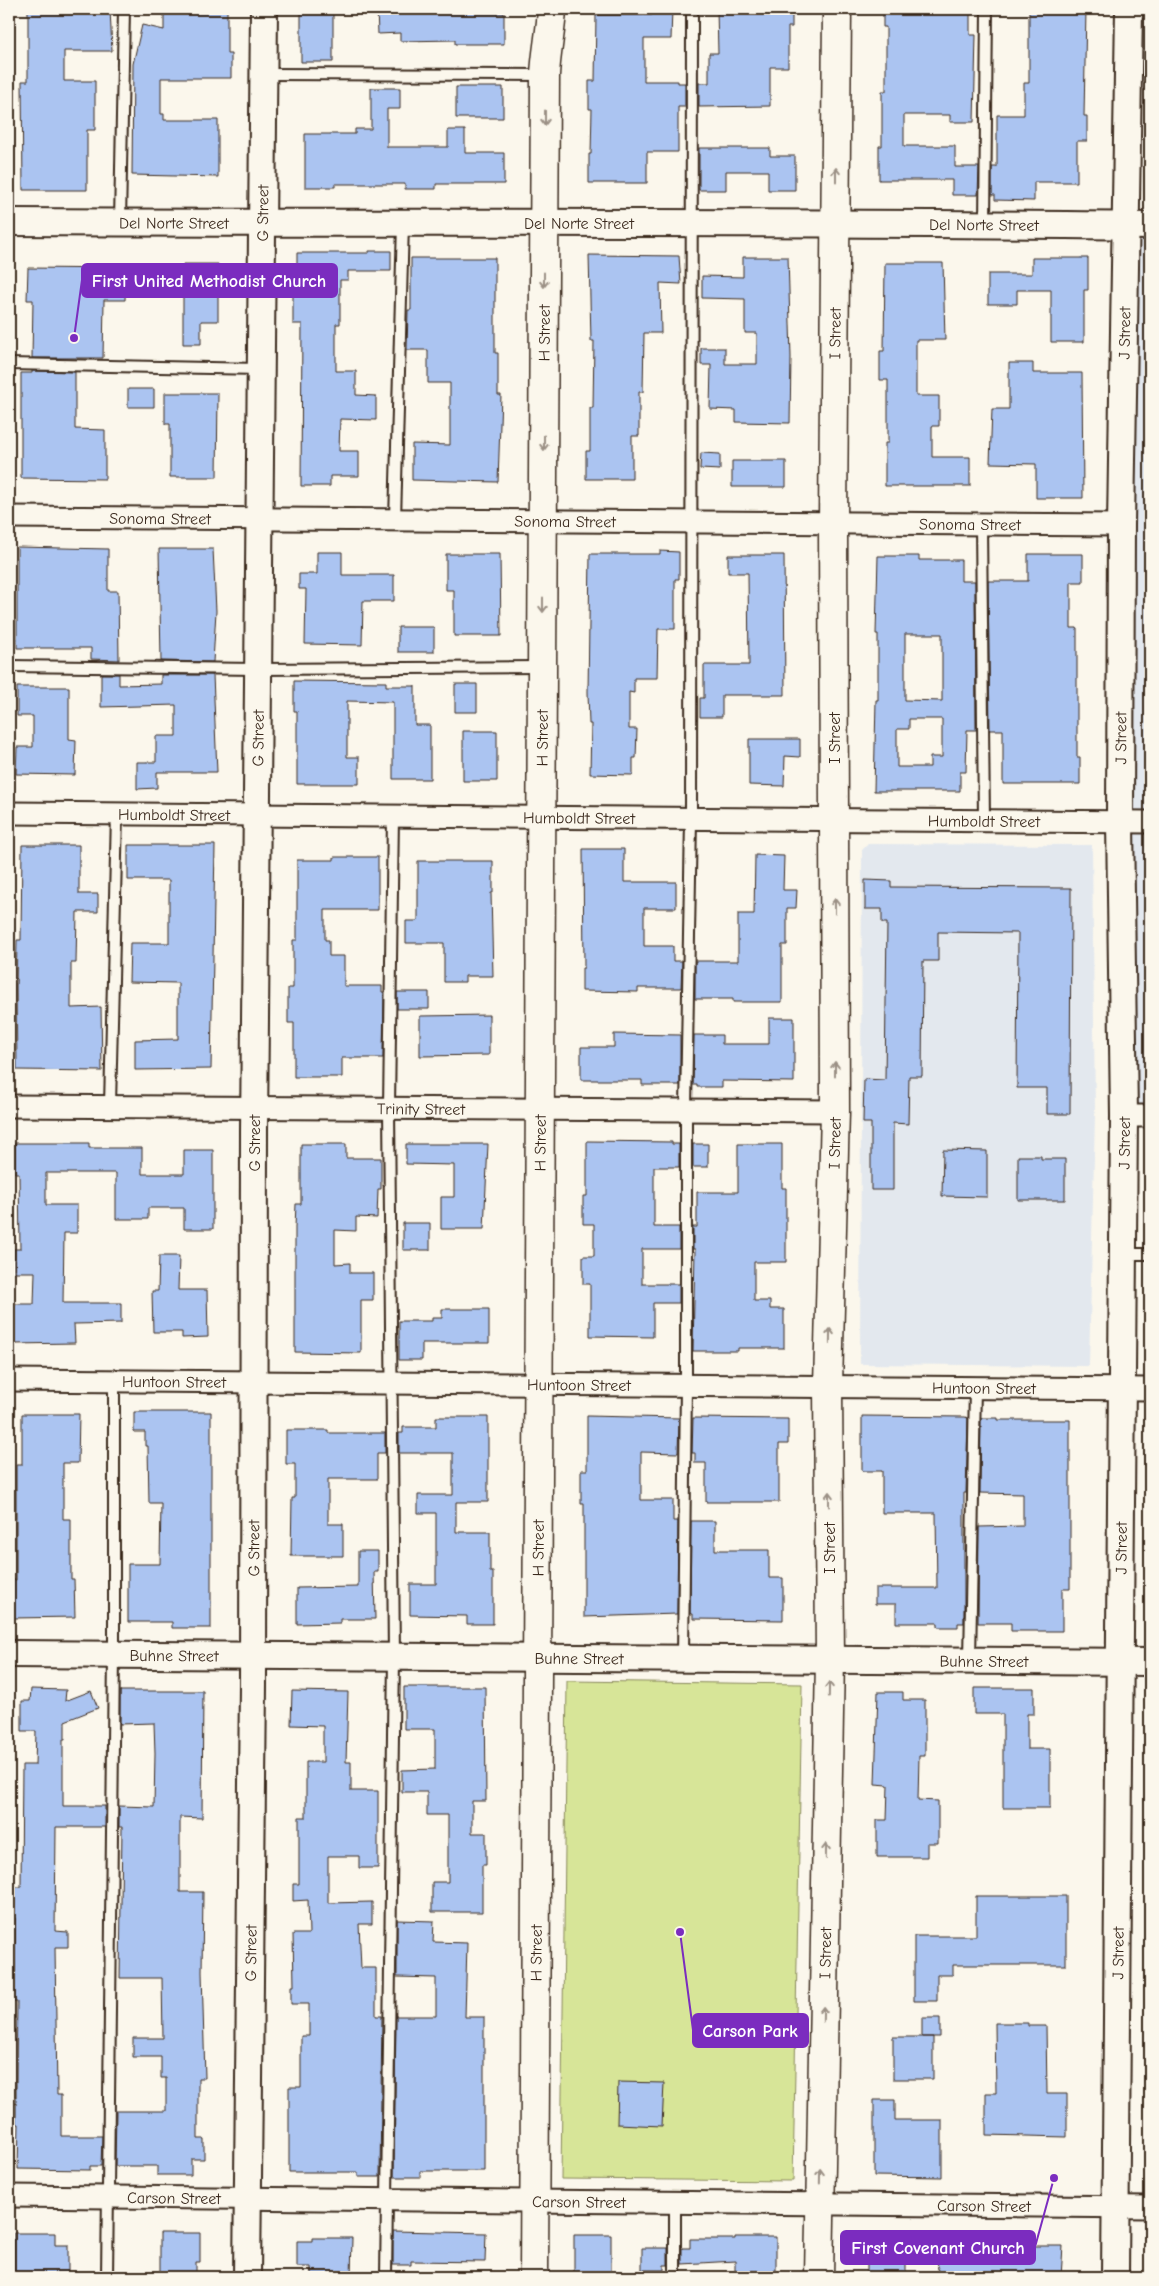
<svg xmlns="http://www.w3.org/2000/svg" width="1159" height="2286" font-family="'Comic Neue',sans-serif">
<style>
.built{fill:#e3e8ee}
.green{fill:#d7e598;stroke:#89885b}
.building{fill:#abc4f1;stroke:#3b2a1e;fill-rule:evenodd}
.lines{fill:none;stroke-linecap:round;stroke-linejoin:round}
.service-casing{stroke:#3b2a1e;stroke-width:14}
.minor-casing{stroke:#3b2a1e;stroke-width:25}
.tertiary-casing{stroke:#3b2a1e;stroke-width:30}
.secondary-casing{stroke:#3b2a1e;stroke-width:31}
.service{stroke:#fbf7ec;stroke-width:10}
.minor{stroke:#fbf7ec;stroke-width:21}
.tertiary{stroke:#fbf7ec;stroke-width:26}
.secondary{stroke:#fbf7ec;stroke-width:28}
.oneway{stroke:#9b9085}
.labels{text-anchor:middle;stroke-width:4;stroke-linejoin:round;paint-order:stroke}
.street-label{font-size:16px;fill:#3b2a1e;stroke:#fbf7ec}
.leader{fill:none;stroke:#7b2cbf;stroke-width:2}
.callout-dot{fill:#7b2cbf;stroke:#fbf7ec;stroke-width:2}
.callout{fill:#7b2cbf;stroke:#7b2cbf;stroke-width:2}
.callout-label{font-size:18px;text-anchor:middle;font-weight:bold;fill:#fff}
</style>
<rect width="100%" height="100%" fill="#fbf7ec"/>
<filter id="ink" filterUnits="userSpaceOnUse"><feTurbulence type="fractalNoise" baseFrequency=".02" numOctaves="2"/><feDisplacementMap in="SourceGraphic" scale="10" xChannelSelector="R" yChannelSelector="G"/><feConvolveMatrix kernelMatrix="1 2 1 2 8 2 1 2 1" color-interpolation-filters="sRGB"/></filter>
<g filter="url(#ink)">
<path class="built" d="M1127,225L1150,226V1116H1124Z
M868,844L1092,845L1095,1114L1089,1366L860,1364L862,850Z"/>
<path class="green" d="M567,1681L802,1684L793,2181L561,2179Z"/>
<path class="building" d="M28,9H110L112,51H64V81H95V130H87V190H23L22,81H28Z
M164,9H227V54H231V78H161V114H164V120H218V177L132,175L133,64L142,25L164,30Z
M301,9H333V62H301Z
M377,9H497V13H504V44H455V40L400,41V33L378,34Z
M652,9H672L671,39H644V81H678V83H685V107H678V152H647V183H589V154H591L592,109H589V81H595L596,15H652Z
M717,9H792V27H788V67H770V106L699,107V83H709V53H718Z
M883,9H970V35H976L974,122H950V115H904V146H955V167H979L978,195H952V180H879V146H882V91H886V27H883Z
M1029,9H1086L1084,116H1087V141H1077V182H1034V201L995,200V195H992V167H997V115H1024V83H1029Z
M456,87H503V118H456Z
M371,88H400V109H387V147H448V130H465V153H504V184H436V189H405V184H335V187H305V134H355V129H371Z
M699,148H770V156H795V190H768V171H726V190H699Z
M369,251H391V271H348V280H340V324H336V371H356V395L376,396V420L340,419L339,451H359V476H330V486H301L302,324H293V293H297V253H369Z
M589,255L679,256L681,284L660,283L661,333H644L643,392H639V436H632V479H586V451H590V408H593L594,341H591Z
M743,257H788L791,357L790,423L736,422V410L710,409L711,365H701V348H725V364H757V333H745V299L702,298V276L743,277Z
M411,258H495V353H498V395H501L498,482L412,480V444L450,445V383H428V350H407L408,310H411Z
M1032,258H1088V290H1084V342H1051V290H1017V304H988V274H1032Z
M885,263H943L945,340H916V396H939V426H932V457H970V486H885V443H888V380H880V351H884Z
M183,264H218V321H201V344H183Z
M28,268L126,269L125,300H104L103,358H32L33,300H27Z
M1009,363H1033V373H1082L1083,498H1036V464L990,463L992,409H1009Z
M32,371L75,372V429L105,430V479L21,478V373H32Z
M128,389H154V407H128Z
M165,393H218L217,477H170V424H165Z
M701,453L720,454V470L700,469Z
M732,461H786V487H732Z
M17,547L108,549V591H118L119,660L91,659V648H17Z
M159,549H213L216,611L213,662L161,661Z
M660,551L679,552V579H675V629H658L657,678H634V693L629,692V729H637L636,758H633V775L590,774L591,724H589L588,692L590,554H660Z
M317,552H342V575H394V601H363L362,645L305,644L306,589H299V574H317Z
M446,554H500L501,636H454V590H446Z
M1028,554H1083V582H1071V628H1077V757H1080V784H1003V730H990L988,581H1028Z
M728,555H784L785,695H722V717H700V698H704V665H749L748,573H728Z
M878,556H919V560H961V581H975L976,730H967L966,772H960V791H874L876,700H878V634H876ZM905,634H942V701L905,700ZM909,719H942V757H930V767H897V729H909Z
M398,627H434V652H398Z
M101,674H119V685L161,684V675H213L217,772H157V788L137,789V762H156V736H176V705L101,707Z
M294,681L386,682V686H415V725H430V779H393V702L347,701V757H359V784H297V711H294Z
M455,684H477V712H455Z
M17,687H69V739L76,740L75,775L16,774L17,747H33V716H17Z
M463,731H497V781H463Z
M749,739H800V757L785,756L784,786L749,785Z
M22,845H79V894H98V912H77L76,963H71V1008L101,1007L102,1071L17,1070L16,986L17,940H21Z
M128,845H215L211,1069L135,1070V1040L178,1039V983L129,982L130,943H169V880H128Z
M583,849H624V882H676V908H644V946H673V961H682L681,988H638V992L582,991V968H584Z
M755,855L784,856L783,890H797L796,908H787V945H782V1002H733V999H695V961H738V914H754Z
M334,857H378V910H325V940H329V956H344V986H382V992H384L383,1058H342V1077H294V1023H288V988H293V940H297V860H334Z
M418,861H493V893H491L493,976H465V982H444V943H406V921H418Z
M865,880L891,881V887L1071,888L1070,1114H1047V1088H1017L1018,933L938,932V961H923L922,1076H909L908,1124L893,1123V1190H871V1123H863L864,1079L885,1080L887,923H882V909H865Z
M397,992H429V1009H397Z
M489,1015V1055L420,1056V1016Z
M769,1018H794V1082L722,1081V1087H697V1085H693L694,1035H722V1044H769Z
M614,1034L680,1035V1085H642V1080H581V1047H614Z
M587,1141L672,1142V1144H679V1167H654V1227H679V1249H642V1284H679V1303H653V1337L590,1336V1284H583V1256H594V1224H583V1196H587Z
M15,1143H89V1148H142V1174H184V1150H213V1229H184V1208H148V1219H116V1173H46V1205H77V1233H64L63,1303H121V1323L74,1324L75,1343L13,1344V1304H34L35,1272H14V1249H20L19,1173H15Z
M301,1144H346V1158H381V1189H378L377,1218L356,1217V1231L335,1230V1264L350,1263V1273H373V1300H361V1353L295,1352V1227L296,1204H301Z
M406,1144H488L484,1229H441V1197H454V1165L406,1164Z
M693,1144H708V1167H693Z
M738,1144H782V1188H786V1262H754V1301H770V1309H784V1348H738V1351H693L695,1249H693V1227H697V1192H738Z
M943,1150L987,1151V1197L942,1196Z
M1018,1156H1041V1159H1065V1200H1018Z
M403,1223H430V1250H403Z
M159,1256H179L178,1290H207L208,1337L182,1338V1332H153L152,1291H158Z
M442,1309H489V1343H422V1360H399V1321H432V1318H442Z
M134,1412H211V1628H172V1622H128V1564H160L161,1503H149L148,1446H145V1432H134Z
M22,1414H79L78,1463H63V1519H71V1579H74L75,1617L13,1618V1580H16V1465H22Z
M587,1416L679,1418L678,1453L641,1452V1500H673V1521H678L677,1614L584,1617V1503H581V1470H587Z
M862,1416L965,1417L968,1418L966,1493H964V1623H958V1627H938V1623H896V1604H875V1588H937L936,1513H882V1471H862Z
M436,1417H488V1502H456V1532H490V1572H493V1624H467V1616L410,1615V1584H436V1513H418V1495H453V1453H399V1433H403V1427H436Z
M693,1418L788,1419V1444H779V1502H706V1463H695V1453H692Z
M981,1418H998V1420H1070V1589H1062V1631H1011V1623H978L979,1527L1023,1526V1494L980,1493Z
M286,1430H328V1433H385V1453H377V1479H328V1524H343V1556H291L292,1498H295V1464H286Z
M691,1521H715V1550H769V1578H783V1620L693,1619V1614H690Z
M358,1551H378V1572H374L375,1619H340V1623L297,1624V1588L358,1587Z
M404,1687H485L486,1801H472V1833H486V1865H482V1912H432V1882H448V1815H427V1792H402V1770L435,1769V1729H404Z
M974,1688H1034V1714H1027V1749H1050V1808H1003V1714H974Z
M31,1689L66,1690L65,1701L91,1691L98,1708L65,1721V1739H63V1806H105V1827H56L55,1931L68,1932V1947H55L57,2095H61V2136H102L101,2166H90V2170L18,2169L19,2124H16V2079L17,2002H10V1972H15V1918H12V1887H21L22,1765H35L36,1731H22V1701H30Z
M120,1691H203L202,1818L180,1817V1892H203L202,1972L205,2078H198V2139H204V2159H191V2175H157V2166H115L116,2111H166V2078H161V2057H133V2038H163L162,1978H120L122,1827H119V1806L154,1807L155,1753L154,1723L120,1724Z
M292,1691L348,1692L346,1762H351V1791H378V1868H359V1856H328V1903L372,1902V1924H359L361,1968H376V2016H382L380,2177H358V2172H289V2087H301V2036H309V2004H291V1986H294L293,1934H309L308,1900L293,1901V1884H299V1817H306V1762H323V1726L291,1725Z
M878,1692H903V1700H925V1756H919L918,1800L938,1801V1843H927V1857H877V1820H887L888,1785L875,1784Z
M976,1896H1066V1965H953V1975H937V2001H914V1936H976Z
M397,1920L434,1921L433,1942L467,1943L465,2017H484V2171H420V2177H394L396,2016H436V1978L397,1977Z
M922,2018H940V2037H922Z
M995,2023H1028V2026H1046L1047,2094H1067V2137L986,2135V2093H996Z
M893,2037H933V2079H893Z
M618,2082L664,2083L662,2126L617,2124Z
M874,2100H895V2120H942V2177L874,2176Z
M393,2231L486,2233L485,2262L411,2261V2265H393Z
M14,2233H55V2245H68V2277H14Z
M160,2233H200V2262H196V2277H160Z
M574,2235H611V2277H574Z
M867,2235H906V2276H867Z
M735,2237H776V2271H735V2261L682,2264V2248H690V2239H735Z
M312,2238H352L351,2277L311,2276V2267H297V2241H312Z
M937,2241H965V2253H1029V2246H1063L1061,2277H938Z
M642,2248H668V2265H664V2270H642Z"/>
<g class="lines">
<defs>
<path id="service" d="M264,74L544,75
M120,222L124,9
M985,224L987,9
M9,364L260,369
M395,520L403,223
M981,524L984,821
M9,666L258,669L540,667
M110,1105L117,814
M1124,1254H1150
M683,1657L686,1385V1109L691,819L692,9
M970,1660L975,1387
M107,2277L114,1655V1381
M386,2277L394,1657L389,1107L393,816
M675,2277V2202"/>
<g id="minor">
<path id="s1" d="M9,517L1121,525"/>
<path id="s2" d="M9,813L1150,822"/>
<path id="s3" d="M9,1106L835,1111"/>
<path d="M1124,1116H1150"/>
<path id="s4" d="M9,1380L1150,1389"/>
<path id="s5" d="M9,2196L1150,2207"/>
</g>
<g id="tertiary">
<path id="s6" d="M9,222C389,224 770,221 1150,226"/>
<path id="s7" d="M9,1654L1150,1662"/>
<path id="s8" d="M247,2277L253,1684L254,1131L264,9"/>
<path id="s9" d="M1115,2277L1124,1116L1120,822L1121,525L1129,9"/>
</g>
<g id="secondary">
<path id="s10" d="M534,2277L545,75C546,53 551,31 552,9"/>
<path id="s11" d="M819,2277L830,1658L828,1386L835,1111L833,523L837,9"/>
</g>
</defs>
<use href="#service" class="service-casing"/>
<use href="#minor" class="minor-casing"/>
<use href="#tertiary" class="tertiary-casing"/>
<use href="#secondary" class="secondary-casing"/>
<use href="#service" class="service"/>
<use href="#minor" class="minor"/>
<use href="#tertiary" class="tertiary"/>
<use href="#secondary" class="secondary"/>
</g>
<defs><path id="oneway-shaft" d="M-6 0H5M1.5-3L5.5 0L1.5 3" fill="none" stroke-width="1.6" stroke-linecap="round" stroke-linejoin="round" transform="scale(1.25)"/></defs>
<g class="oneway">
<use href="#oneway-shaft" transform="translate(545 118) rotate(90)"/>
<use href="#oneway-shaft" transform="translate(836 175) rotate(-90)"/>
<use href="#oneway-shaft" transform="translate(544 280) rotate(90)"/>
<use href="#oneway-shaft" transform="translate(544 443) rotate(90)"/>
<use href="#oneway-shaft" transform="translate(543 605) rotate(90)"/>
<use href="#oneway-shaft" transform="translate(835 906) rotate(-90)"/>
<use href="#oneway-shaft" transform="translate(835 1069) rotate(-90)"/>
<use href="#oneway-shaft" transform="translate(830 1336) rotate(-89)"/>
<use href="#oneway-shaft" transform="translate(829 1499) rotate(-90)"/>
<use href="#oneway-shaft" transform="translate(829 1689) rotate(-89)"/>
<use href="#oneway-shaft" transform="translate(826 1851) rotate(-89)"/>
<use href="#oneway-shaft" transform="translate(823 2014) rotate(-89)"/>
<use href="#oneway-shaft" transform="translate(820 2176) rotate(-89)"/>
</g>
</g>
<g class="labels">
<g class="street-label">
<text dy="6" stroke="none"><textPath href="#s8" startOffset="2064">G Street</textPath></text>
<text dy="6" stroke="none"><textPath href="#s6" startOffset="165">Del Norte Street</textPath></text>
<text dy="6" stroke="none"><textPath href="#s6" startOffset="570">Del Norte Street</textPath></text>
<text dy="6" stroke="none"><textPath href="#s6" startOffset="975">Del Norte Street</textPath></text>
<text dy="6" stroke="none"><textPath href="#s10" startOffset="1944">H Street</textPath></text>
<text dy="6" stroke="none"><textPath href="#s11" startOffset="1944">I Street</textPath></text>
<text dy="6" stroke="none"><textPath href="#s9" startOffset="1944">J Street</textPath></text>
<text dy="6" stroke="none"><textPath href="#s1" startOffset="151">Sonoma Street</textPath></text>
<text dy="6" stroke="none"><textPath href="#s1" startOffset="556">Sonoma Street</textPath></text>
<text dy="6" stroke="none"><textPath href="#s1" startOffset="961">Sonoma Street</textPath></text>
<text dy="6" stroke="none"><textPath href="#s8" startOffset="1539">G Street</textPath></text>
<text dy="6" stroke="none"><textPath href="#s10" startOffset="1539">H Street</textPath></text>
<text transform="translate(834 738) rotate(-90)" y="6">I Street</text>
<text dy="6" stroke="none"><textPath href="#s9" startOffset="1539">J Street</textPath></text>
<text dy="6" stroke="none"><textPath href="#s2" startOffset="165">Humboldt Street</textPath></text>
<text dy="6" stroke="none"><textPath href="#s2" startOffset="570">Humboldt Street</textPath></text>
<text dy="6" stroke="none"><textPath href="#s2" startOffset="975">Humboldt Street</textPath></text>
<text dy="6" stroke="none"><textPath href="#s3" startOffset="412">Trinity Street</textPath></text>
<text dy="6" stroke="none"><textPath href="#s8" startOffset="1134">G Street</textPath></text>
<text dy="6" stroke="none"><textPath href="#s10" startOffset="1134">H Street</textPath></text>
<text dy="6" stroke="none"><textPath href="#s11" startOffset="1134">I Street</textPath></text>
<text dy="6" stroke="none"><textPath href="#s9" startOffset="1134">J Street</textPath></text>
<text dy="6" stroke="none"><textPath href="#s4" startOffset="165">Huntoon Street</textPath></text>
<text dy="6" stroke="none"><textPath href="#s4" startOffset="570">Huntoon Street</textPath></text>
<text dy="6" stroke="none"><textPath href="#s4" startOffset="975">Huntoon Street</textPath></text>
<text dy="6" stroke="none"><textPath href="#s8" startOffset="729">G Street</textPath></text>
<text dy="6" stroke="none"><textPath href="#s10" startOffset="729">H Street</textPath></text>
<text transform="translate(829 1548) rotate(-90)" y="6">I Street</text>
<text dy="6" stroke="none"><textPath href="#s9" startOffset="729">J Street</textPath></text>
<text dy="6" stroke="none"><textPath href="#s7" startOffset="165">Buhne Street</textPath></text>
<text dy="6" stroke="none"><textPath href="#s7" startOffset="570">Buhne Street</textPath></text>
<text dy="6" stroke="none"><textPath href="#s7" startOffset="975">Buhne Street</textPath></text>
<text dy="6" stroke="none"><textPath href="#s8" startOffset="324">G Street</textPath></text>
<text dy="6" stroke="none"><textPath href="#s10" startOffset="324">H Street</textPath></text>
<text dy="6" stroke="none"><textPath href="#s11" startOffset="324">I Street</textPath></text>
<text dy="6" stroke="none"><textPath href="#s9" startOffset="324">J Street</textPath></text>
<text dy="6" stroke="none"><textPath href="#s5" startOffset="165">Carson Street</textPath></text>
<text dy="6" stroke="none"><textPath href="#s5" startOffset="570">Carson Street</textPath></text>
<text dy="6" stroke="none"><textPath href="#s5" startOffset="975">Carson Street</textPath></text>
</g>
</g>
<path class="leader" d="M74 338L82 280M680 1932L693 2030M1054 2178L1035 2247"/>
<g class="callout-dot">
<circle cx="74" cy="338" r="5"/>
<circle cx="680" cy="1932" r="5"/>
<circle cx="1054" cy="2178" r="5"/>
</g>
<g class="callout">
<rect x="82" y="264" width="255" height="33" rx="5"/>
<rect x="693" y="2014" width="115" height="33" rx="5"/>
<rect x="841" y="2231" width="194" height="33" rx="5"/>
</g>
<g class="callout-label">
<text x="209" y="287">First United Methodist Church</text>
<text x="750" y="2037">Carson Park</text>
<text x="938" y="2254">First Covenant Church</text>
</g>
<rect width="1159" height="2286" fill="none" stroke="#fbf7ec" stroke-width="30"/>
<rect x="15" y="15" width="1129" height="2256" fill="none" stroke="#3b2a1e" stroke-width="2" filter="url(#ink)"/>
</svg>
